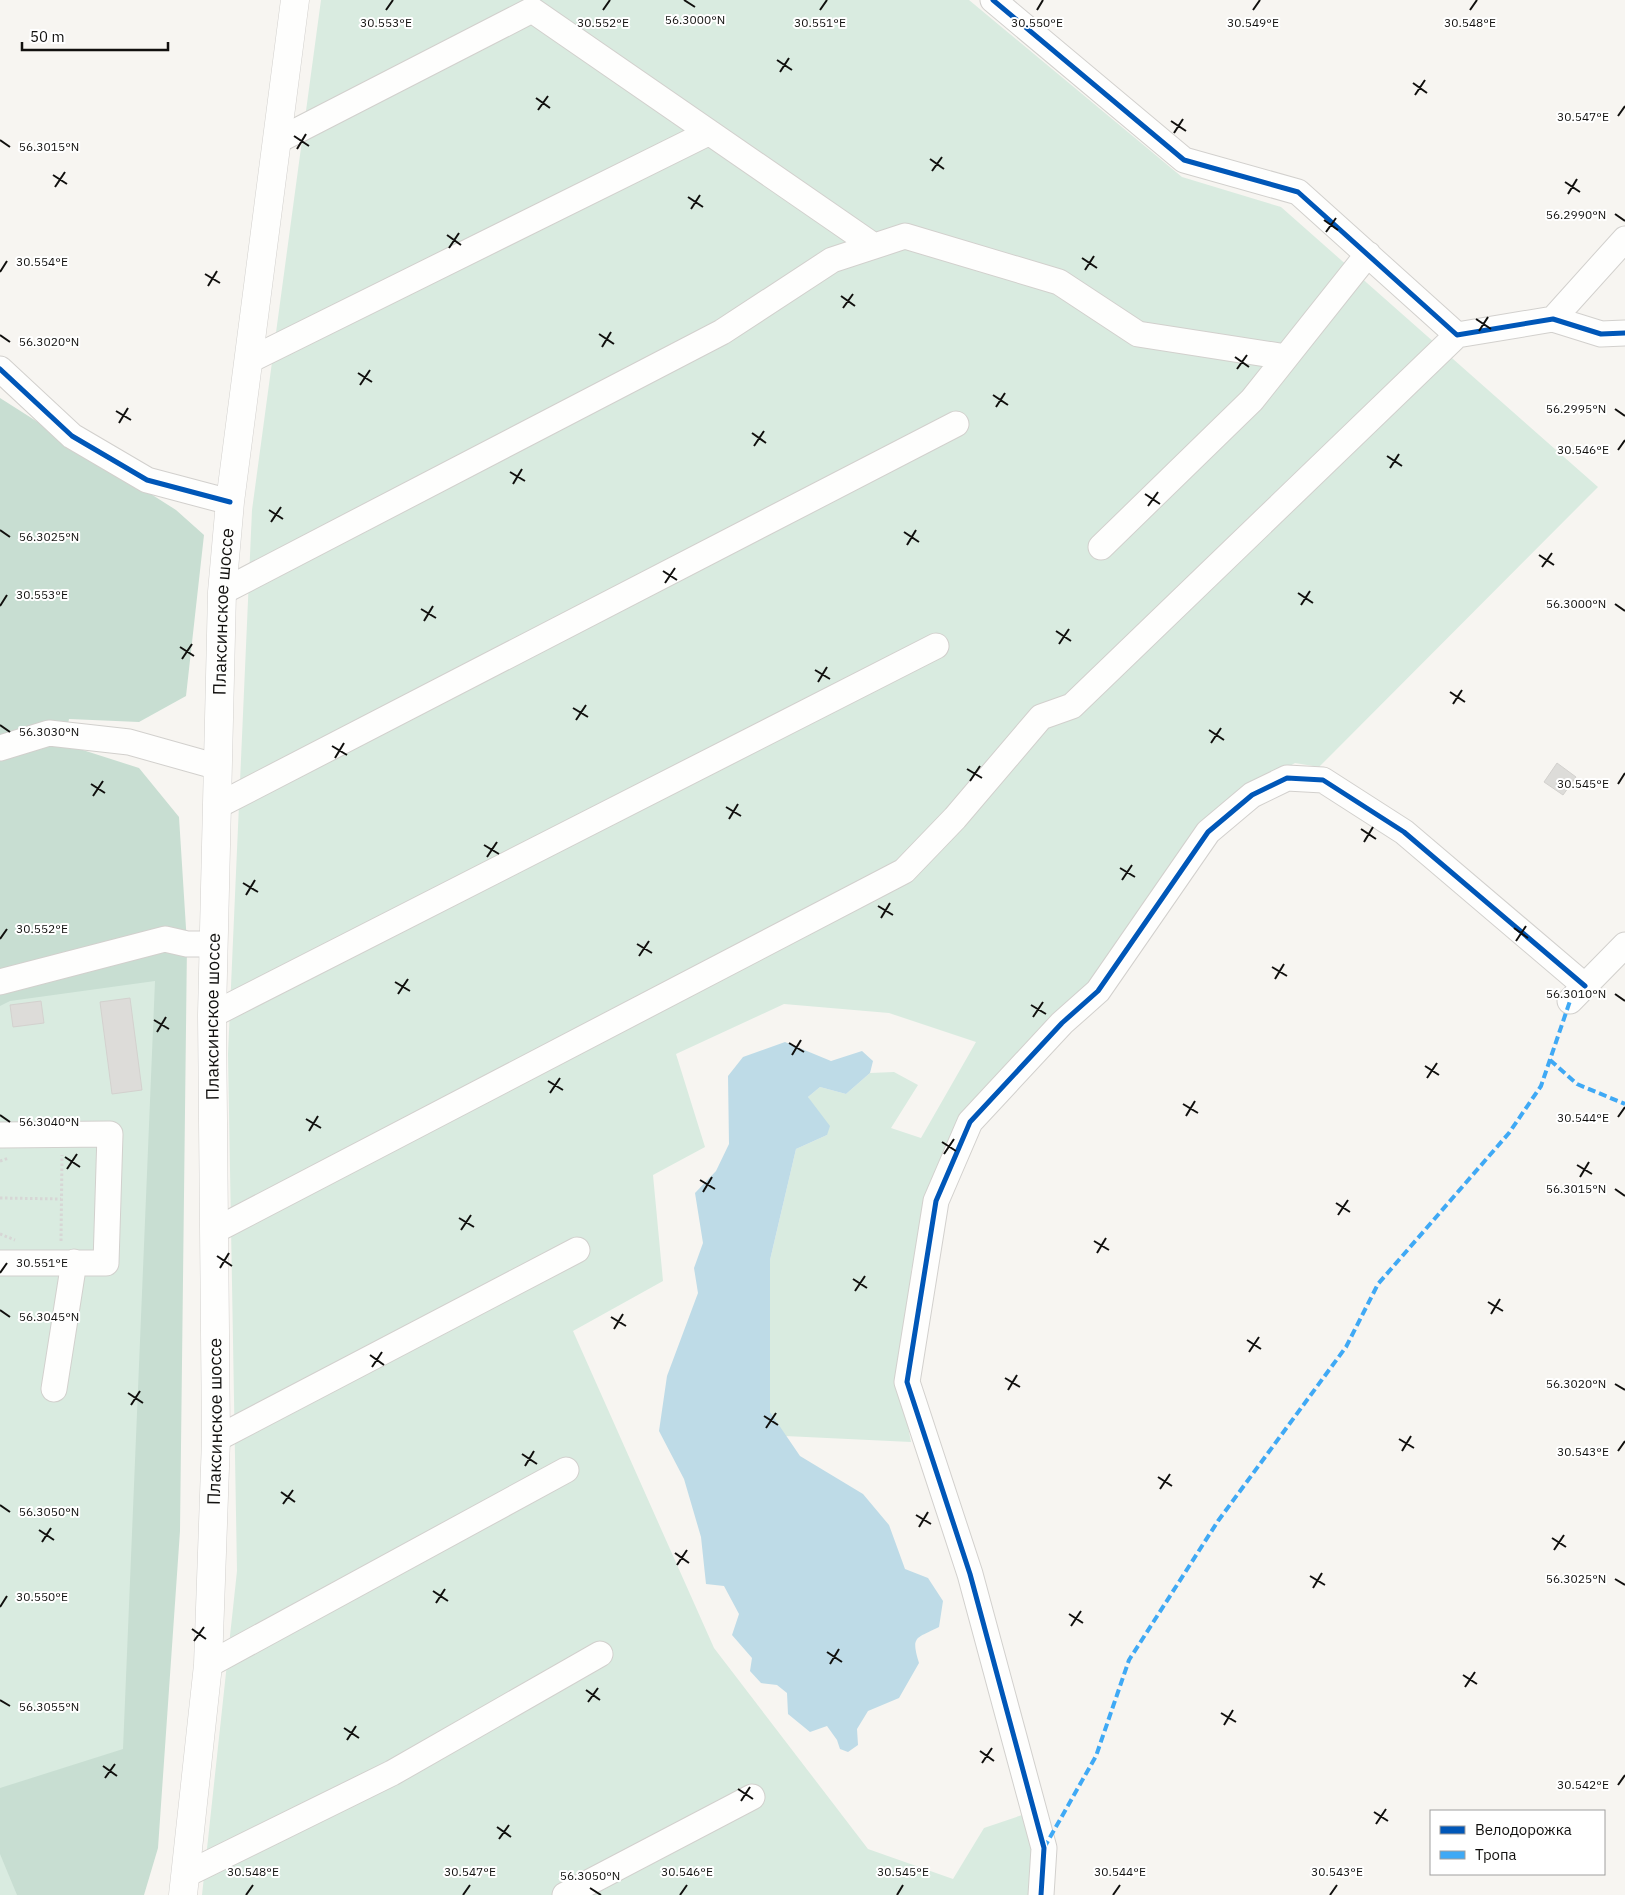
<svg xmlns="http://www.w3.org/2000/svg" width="1625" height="1895" font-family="'IBM Plex Sans',sans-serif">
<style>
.green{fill:#d9ebe0}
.forest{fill:#c8ded2}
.water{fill:#bedbe7}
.building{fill:#dddcd9;stroke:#d3d1ce}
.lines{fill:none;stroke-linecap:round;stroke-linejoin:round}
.minor-casing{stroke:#d2d0cd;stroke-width:27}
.major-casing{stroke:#d2d0cd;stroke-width:29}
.path{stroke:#d7d6d5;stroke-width:3;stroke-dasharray:2.5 2.5;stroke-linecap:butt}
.minor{stroke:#fefefd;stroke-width:25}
.major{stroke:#fefefd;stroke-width:28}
.quiet{stroke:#3fa9f5;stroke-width:4;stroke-dasharray:8 4;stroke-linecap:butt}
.cycleway-casing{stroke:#fff;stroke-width:8}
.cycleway{stroke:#0057b8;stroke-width:5}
.ticks{fill:none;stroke:#11100e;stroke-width:2}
.labels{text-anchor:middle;stroke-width:4;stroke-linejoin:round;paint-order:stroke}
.street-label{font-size:18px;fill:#11100e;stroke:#fff}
.ticks-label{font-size:12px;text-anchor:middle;fill:#11100e;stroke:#fff;stroke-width:4;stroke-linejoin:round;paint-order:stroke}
</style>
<rect width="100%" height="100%" fill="#f7f5f1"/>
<path class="green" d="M321,0H969L1182,177L1281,207L1598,487L1319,767L1295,763L1251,788L1201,821L1106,968L956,1136L911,1270V1316L899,1380L911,1442L785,1436L770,1412V1260L796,1149L827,1135L808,1097L820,1087L846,1094L870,1073L894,1072L918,1085L891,1128L921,1138L976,1042L889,1013L784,1004L676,1054L705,1147L653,1175L663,1281L573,1331L714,1648L868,1849L953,1879L984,1828L1025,1814L1035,1849L1033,1895H202L237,1571L228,1054L252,510Z
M165,939L117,1895H0V982Z"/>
<path class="forest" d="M0,398L176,510L204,535L186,696L139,722L69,719L64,744L139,768L179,817L187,944L180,1531L158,1848L144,1895H17L0,1854V1788L123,1749L155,981L10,1001L0,1006Z"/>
<path class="water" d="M785,1042L831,1061L862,1051L873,1061L870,1073L846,1094L820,1087L808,1097L830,1126L827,1135L796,1149L770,1260V1412L800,1456L863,1494L889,1525L905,1569L928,1578L943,1601L939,1627C915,1639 911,1636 919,1663L899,1698L868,1711L857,1729L858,1745L848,1752L840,1749L837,1740L827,1726L810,1732L788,1714L787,1693L777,1685L761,1683L750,1671L752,1658L732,1635L739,1614L724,1586L706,1584L701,1537L684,1479L659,1431L667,1376L698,1293L694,1268L703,1243L695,1193L716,1171L729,1144L728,1076L743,1057Z"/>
<path class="building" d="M1557,763L1576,777L1563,795L1544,782Z
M130,998L142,1090L112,1094L100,1002Z
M41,1001L44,1023L13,1027L10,1005Z"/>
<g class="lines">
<defs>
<path id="minor" d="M993,0L1184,160L1298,192L1457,335
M277,141L532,10L874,246
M1553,319L1625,239
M248,361L708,133
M0,369L72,436L147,480L230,502
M1101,547L1252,400L1368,254
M222,592L722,332L832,260L905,236L1059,282L1138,334L1286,357
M0,748L49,733L129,742L218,767
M217,806L956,424
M0,982L165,939L187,944H214
M1570,1001L1625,945
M212,1015L936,646
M0,1135L110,1134L106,1263H0
M214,1231L904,871L955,818L1041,717L1072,706L1457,335L1553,319L1601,334L1625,333
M54,1389L74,1262
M216,1439L577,1250
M208,1665L566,1470
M185,1875L392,1773L600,1654
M565,1895L752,1797
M1041,1895L1044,1848L970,1574L907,1382L936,1201L970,1122L1062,1023L1098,991L1208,832L1252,795L1287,778L1323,780L1404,832L1585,986"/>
<g id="major">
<path id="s1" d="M183,1895L208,1665L216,1439L212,1015L222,592L230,502L295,0"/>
</g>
</defs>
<use href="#minor" class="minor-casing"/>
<use href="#major" class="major-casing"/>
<path class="path" d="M0,1161L9,1158
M0,1198L61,1199
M0,1234L15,1240
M61,1241L62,1155"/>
<use href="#minor" class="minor"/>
<use href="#major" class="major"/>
<path class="quiet" d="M1550,1060L1577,1084L1625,1104
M1044,1848L1096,1756L1129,1660L1218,1521L1346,1347L1378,1284L1509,1133L1541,1086L1570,1001"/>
<defs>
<path id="cycleway" d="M993,0L1184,160L1298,192L1457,335L1553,319L1601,334L1625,333
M0,369L72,436L147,480L230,502
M1041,1895L1044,1848L970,1574L907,1382L936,1201L970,1122L1062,1023L1098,991L1208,832L1252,795L1287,778L1323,780L1404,832L1585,986"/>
</defs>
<use href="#cycleway" class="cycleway-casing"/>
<use href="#cycleway" class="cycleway"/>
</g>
<path class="ticks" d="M684,0L695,7M386,10L393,0M603,10L610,0M820,10L827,0M1037,10L1043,0M1253,10L1260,0M1470,10L1477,0M777,60L792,70M780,72L789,58M1413,83L1427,93M1415,95L1425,80M536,98L550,108M538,110L548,96M1618,116L1625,106M1171,121L1186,131M1174,133L1183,119M294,136L309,146M0,140L10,147M297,149L306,134M930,159L944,169M932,171L942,157M53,175L67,184M1565,182L1580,192M55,187L65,172M1568,194L1577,179M688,197L703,207M691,209L700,195M1615,214L1625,221M1324,220L1338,230M1326,232L1336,218M447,235L461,245M449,248L459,233M1082,258L1097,268M1085,270L1094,256M0,272L7,261M205,274L220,283M208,286L217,271M841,296L855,306M843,308L853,294M1476,319L1491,329M1479,331L1488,317M599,334L614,344M0,335L10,342M602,347L611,332M1235,357L1249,367M1237,369L1247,355M358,373L372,382M360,385L370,370M993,395L1008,405M996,407L1005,393M1615,409L1625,416M116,411L131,420M119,423L128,408M752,433L766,443M754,446L764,431M1618,450L1625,440M1387,456L1402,466M1390,468L1399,454M510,472L525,481M513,484L522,469M1145,494L1160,504M1148,506L1158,492M269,510L283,519M271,522L281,507M0,530L10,537M904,532L919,542M907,545L916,530M1539,555L1554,565M1542,567L1552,553M663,571L677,580M665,583L675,568M1298,593L1313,603M1615,604L1625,611M1301,605L1310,591M0,606L7,595M421,609L436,618M424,621L433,606M1056,631L1071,641M1059,644L1069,629M180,647L194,656M182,659L192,644M815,670L830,679M818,682L827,667M1450,692L1465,702M1453,704L1462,690M573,708L588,717M576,720L586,705M0,725L10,732M1209,730L1224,740M1211,743L1221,728M332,746L347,755M335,758L344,743M967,769L982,778M970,781L980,766M91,784L105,793M1618,784L1625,773M93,796L103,781M726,807L741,816M729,819L738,804M1361,829L1376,839M1364,842L1373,827M484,845L499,854M487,857L497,842M1120,868L1135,877M1122,880L1132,865M243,883L258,892M246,895L255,880M878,906L893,915M881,918L890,903M1514,928L1528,938M0,939L7,929M1516,941L1526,926M637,944L652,953M639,956L649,941M1272,967L1287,976M1275,979L1284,964M395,982L410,991M398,994L408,979M1615,994L1625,1001M1031,1005L1046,1014M1033,1017L1043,1002M154,1020L169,1029M157,1032L166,1017M789,1043L804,1052M792,1055L801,1040M1425,1066L1439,1075M1427,1078L1437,1063M548,1081L563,1090M550,1093L560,1078M1183,1104L1198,1113M0,1115L10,1122M1186,1116L1195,1101M1618,1117L1625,1107M306,1119L321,1128M309,1131L318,1116M942,1142L956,1151M944,1154L954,1139M65,1157L80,1167M1577,1165L1592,1174M67,1169L77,1154M1580,1177L1589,1162M700,1180L715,1189M1615,1189L1625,1196M703,1192L712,1177M1336,1203L1350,1212M1338,1215L1348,1200M459,1218L474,1227M461,1230L471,1215M1094,1241L1109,1250M1097,1253L1106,1238M217,1256L232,1266M220,1268L229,1253M0,1273L7,1263M853,1279L867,1288M855,1291L865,1276M1488,1302L1503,1311M0,1310L10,1317M1491,1314L1500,1299M611,1317L626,1326M614,1329L623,1314M1247,1340L1261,1349M1249,1352L1259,1337M370,1355L384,1365M372,1367L382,1352M1005,1378L1020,1387M1615,1384L1625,1390M1008,1390L1017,1375M128,1393L143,1403M131,1405L140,1391M764,1416L778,1425M766,1428L776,1413M1399,1439L1414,1448M1402,1451L1411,1436M1618,1451L1625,1441M522,1454L537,1464M525,1466L534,1451M1158,1477L1172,1486M1160,1489L1170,1474M281,1492L295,1502M283,1504L293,1490M0,1505L10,1512M916,1515L931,1524M919,1527L928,1512M39,1530L54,1540M1552,1538L1566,1547M42,1542L51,1528M1554,1550L1564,1535M675,1553L689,1563M677,1565L687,1550M1310,1576L1325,1585M1615,1579L1625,1585M1313,1588L1322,1573M433,1591L448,1601M436,1603L445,1589M0,1607L7,1596M1069,1614L1083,1623M1071,1626L1081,1611M192,1629L206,1639M194,1641L204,1627M827,1652L842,1662M830,1664L839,1649M1463,1675L1477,1684M1465,1687L1475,1672M586,1690L600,1700M0,1700L10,1706M588,1702L598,1688M1221,1713L1236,1722M1224,1725L1233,1710M344,1728L359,1738M347,1740L356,1726M980,1751L994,1761M982,1763L992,1748M103,1766L117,1776M105,1778L115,1764M1618,1785L1625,1775M738,1789L753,1799M741,1801L750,1787M1374,1812L1388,1821M1376,1824L1386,1809M497,1827L511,1837M499,1839L509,1825M590,1888L601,1895M246,1895L253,1885M463,1895L470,1885M680,1895L687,1885M897,1895L903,1885M1113,1895L1120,1885M1330,1895L1337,1885"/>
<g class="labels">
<g class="street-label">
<text dy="6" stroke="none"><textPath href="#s1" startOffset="1285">Плаксинское шоссе</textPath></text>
<text dy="6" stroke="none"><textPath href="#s1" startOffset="880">Плаксинское шоссе</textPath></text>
<text dy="6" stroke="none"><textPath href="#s1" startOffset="475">Плаксинское шоссе</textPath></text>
</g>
</g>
<g class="ticks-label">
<text x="695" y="24">56.3000°N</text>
<text x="386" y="27">30.553°E</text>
<text x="1037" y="27">30.550°E</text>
<text x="603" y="27">30.552°E</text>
<text x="820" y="27">30.551°E</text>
<text x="1253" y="27">30.549°E</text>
<text x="1470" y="27">30.548°E</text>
<text x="1583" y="121">30.547°E</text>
<text x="49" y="151">56.3015°N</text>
<text x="1576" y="219">56.2990°N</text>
<text x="42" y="266">30.554°E</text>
<text x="49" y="346">56.3020°N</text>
<text x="1576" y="413">56.2995°N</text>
<text x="1583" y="454">30.546°E</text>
<text x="49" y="541">56.3025°N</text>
<text x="42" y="599">30.553°E</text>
<text x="1576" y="608">56.3000°N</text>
<text x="49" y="736">56.3030°N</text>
<text x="1583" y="788">30.545°E</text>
<text x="42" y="933">30.552°E</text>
<text x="1576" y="998">56.3010°N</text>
<text x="1583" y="1122">30.544°E</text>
<text x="49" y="1126">56.3040°N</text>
<text x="1576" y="1193">56.3015°N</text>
<text x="42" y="1267">30.551°E</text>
<text x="49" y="1321">56.3045°N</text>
<text x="1576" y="1388">56.3020°N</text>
<text x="1583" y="1456">30.543°E</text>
<text x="49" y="1516">56.3050°N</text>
<text x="1576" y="1583">56.3025°N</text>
<text x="42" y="1601">30.550°E</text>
<text x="49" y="1711">56.3055°N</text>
<text x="1583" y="1789">30.542°E</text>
<text x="253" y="1876">30.548°E</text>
<text x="470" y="1876">30.547°E</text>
<text x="687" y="1876">30.546°E</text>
<text x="903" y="1876">30.545°E</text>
<text x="1120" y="1876">30.544°E</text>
<text x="1337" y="1876">30.543°E</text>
<text x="590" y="1880">56.3050°N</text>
</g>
<rect x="1430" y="1810" width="175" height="65" fill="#ffffff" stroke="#a09f9f"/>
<rect x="1440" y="1826" width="25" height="8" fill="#0057b8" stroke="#a09f9f"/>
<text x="1475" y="1835" font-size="15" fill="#11100e">Велодорожка</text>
<rect x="1440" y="1851" width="25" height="8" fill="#3fa9f5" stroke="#a09f9f"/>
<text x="1475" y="1860" font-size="15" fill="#11100e">Тропа</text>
<path d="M22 42v8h146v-8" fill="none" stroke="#11100e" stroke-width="2.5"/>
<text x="30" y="42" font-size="15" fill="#11100e" stroke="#ffffff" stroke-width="4" paint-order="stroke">50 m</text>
</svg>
